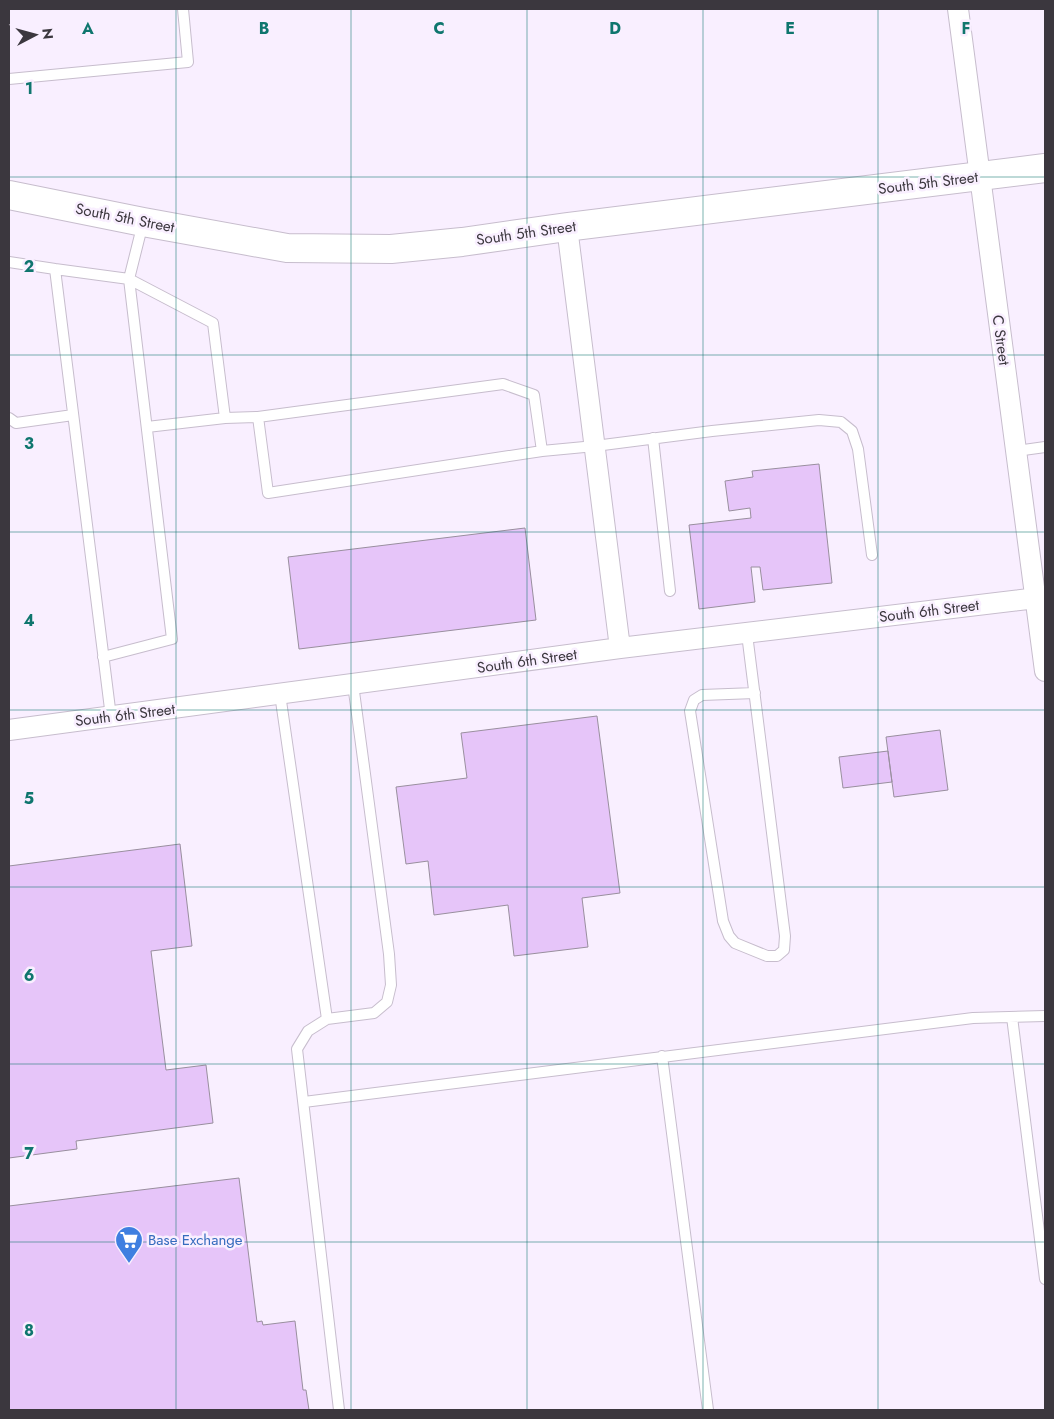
<svg xmlns="http://www.w3.org/2000/svg" width="1054" height="1419" font-family="Jost,sans-serif">
<style>
.building{fill:#e6c5f9;stroke:#998f9e}
.lines{fill:none;stroke-linecap:round;stroke-linejoin:round}
.lane-casing{stroke:#c7bdcd;stroke-width:12}
.street-casing{stroke:#c7bdcd;stroke-width:22}
.secondary-casing{stroke:#c7bdcd;stroke-width:30}
.lane{stroke:#fff;stroke-width:10}
.street{stroke:#fff;stroke-width:20}
.secondary{stroke:#fff;stroke-width:28}
.grid{fill:none;stroke:#0f766e;stroke-width:1;stroke-opacity:0.55}
.labels{text-anchor:middle;stroke-width:5;stroke-linejoin:round;paint-order:stroke}
.street-label{font-size:15px;fill:#3b373e;stroke:#f9efff}
.shop-label{font-size:15px;fill:#366cbe;stroke:#f9efff;text-anchor:start}
.grid-label{font-size:16px;text-anchor:middle;font-weight:bold;fill:#0f766e;stroke:#f9efff;stroke-width:5;stroke-linejoin:round;paint-order:stroke}
</style>
<rect width="100%" height="100%" fill="#f9efff"/>
<path class="building" d="M819,464L832,583L763,590L760,567H751L755,602L699,609L689,525L751,518L750,508L729,511L725,481L753,477L752,471Z
M525,528L536,620L299,649L288,557Z
M597,716L620,893L582,898L588,947L514,956L508,905L434,915L428,861L406,864L396,787L467,778L461,733Z
M940,730L948,790L894,797L886,737Z
M888,751L892,782L843,788L839,757Z
M180,844L192,946L151,951L166,1070L206,1065L213,1123L76,1141L77,1149L9,1158V866Z
M239,1178L257,1322L262,1321L263,1325L295,1321L303,1390H306L309,1410H9V1206Z"/>
<g class="lines">
<defs>
<path id="lane" d="M9,79L188,62L183,9
M9,262L55,269
M129,279L213,323L225,418L258,417
M9,418L16,423L73,415
M147,427L225,418
M653,438L670,591
M542,451L534,395L503,384L258,417L268,493L542,451L595,446L712,431L819,420L841,422L852,431L858,449L872,555
M1016,451L1045,447
M747,634L785,936L784,950L777,956H767L735,943L729,936L723,921L690,711L694,700L702,695L755,693
M103,657L172,639L129,279
M280,694L327,1019L308,1031L297,1049L339,1410
M111,717L55,269L129,279L143,223
M1012,1017L1045,1279
M327,1019L374,1013L387,1002L391,985L389,954L353,684
M662,1056L708,1410
M304,1102L973,1018L1045,1016"/>
<path id="street" d="M958,9L1045,671
M567,227L620,648
M9,730L620,648L1045,597"/>
<path id="secondary" d="M9,195L143,222L287,248L391,249L462,242L567,227L1045,168"/>
</defs>
<use href="#lane" class="lane-casing"/>
<use href="#street" class="street-casing"/>
<use href="#secondary" class="secondary-casing"/>
<use href="#lane" class="lane"/>
<use href="#street" class="street"/>
<use href="#secondary" class="secondary"/>
</g>
<path class="grid" d="M176,9V1410M351,9V1410M527,9V1410M703,9V1410M878,9V1410M9,177H1045M9,355H1045M9,532H1045M9,710H1045M9,887H1045M9,1064H1045M9,1242H1045"/>
<defs>
<symbol id="supermarket-pin" viewBox="-11 -11 22 30"><path d="M0 17L-7.5 6A9.5 9.5 0 1 1 7.5 6Z" fill="#3f7fe0" stroke="#f9efff"/><path d="M-6-5.5h2.5l.6 2H6L4.5 2H-2.5L-4.4-4H-6ZM-1.5 3.2a1.3 1.3 0 1 0 .1 0ZM3 3.2a1.3 1.3 0 1 0 .1 0Z" fill="#fff"/></symbol>
</defs>
<g fill-rule="evenodd">
<use href="#supermarket-pin" x="113" y="1224" width="32" height="43"/>
</g>
<g class="labels">
<g class="street-label">
<text transform="translate(928 183) rotate(-7)" y="5">South 5th Street</text>
<text transform="translate(125 218) rotate(11)" y="5">South 5th Street</text>
<text transform="translate(526 233) rotate(-8)" y="5">South 5th Street</text>
<text transform="translate(1001 340) rotate(82)" y="5">C Street</text>
<text transform="translate(929 611) rotate(-7)" y="5">South 6th Street</text>
<text transform="translate(527 661) rotate(-8)" y="5">South 6th Street</text>
<text transform="translate(125 715) rotate(-7)" y="5">South 6th Street</text>
</g>
<g class="shop-label">
<text x="148" y="1245">Base Exchange</text>
</g>
</g>
<g class="grid-label">
<text x="88" y="34">A</text>
<text x="264" y="34">B</text>
<text x="439" y="34">C</text>
<text x="615" y="34">D</text>
<text x="790" y="34">E</text>
<text x="966" y="34">F</text>
<text x="29" y="94">1</text>
<text x="29" y="272">2</text>
<text x="29" y="449">3</text>
<text x="29" y="626">4</text>
<text x="29" y="804">5</text>
<text x="29" y="981">6</text>
<text x="29" y="1159">7</text>
<text x="29" y="1336">8</text>
</g>
<rect width="1054" height="1419" fill="none" stroke="#3b373e" stroke-width="20"/>
<g transform="translate(35 35) rotate(84)" stroke="#f9efff" stroke-width="4" paint-order="stroke">
<path d="M0-4L9 19L0 12L-9 19Z" fill="#3b373e"/>
<text y="-8" font-size="14" font-weight="bold" text-anchor="middle" fill="#3b373e">N</text>
</g>
</svg>
